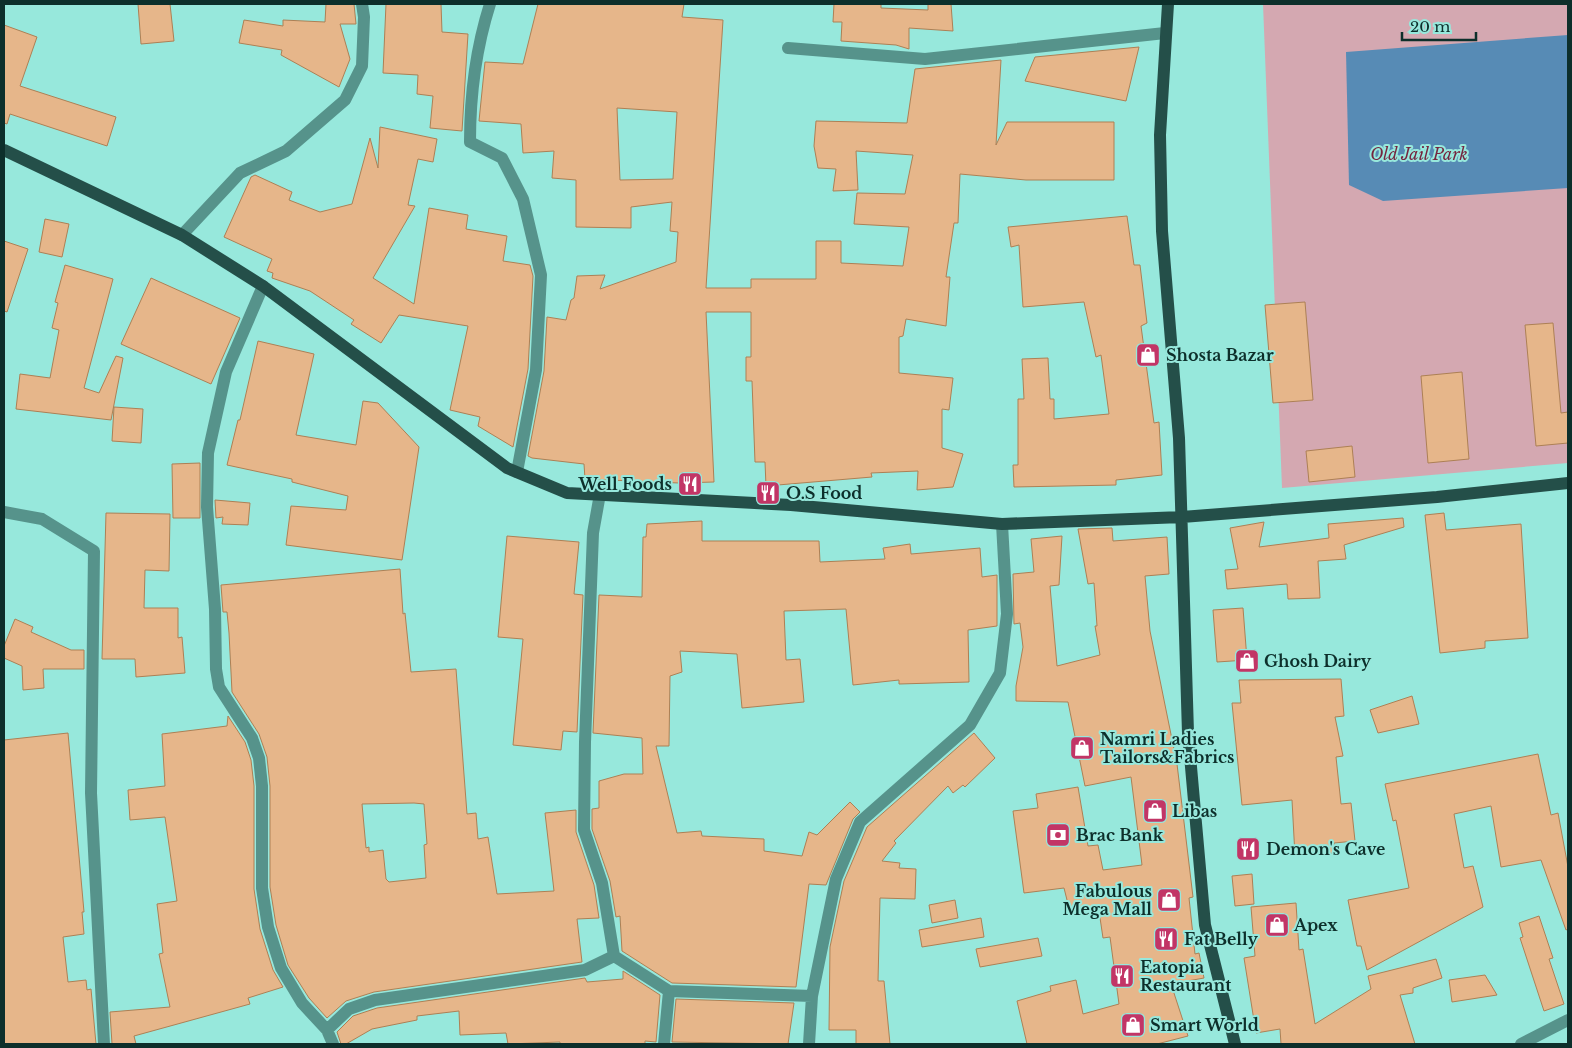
<svg xmlns="http://www.w3.org/2000/svg" width="1572" height="1048" font-family="'Libre Baskerville',serif">
<style>
.green{fill:#d4a8b1}
.water{fill:#578bb5}
.building{fill:#e6b68a;stroke:#ad8055;fill-rule:evenodd}
.lines{fill:none;stroke-linecap:round;stroke-linejoin:round}
.minor{stroke:#56938b;stroke-width:12}
.major{stroke:#244f49;stroke-width:12}
.labels{text-anchor:middle;stroke-width:4;stroke-linejoin:round;paint-order:stroke}
.park-label{font-size:16px;font-style:italic;fill:#75253f;stroke:#97e8dc}
.poi-label{font-size:16px;font-weight:bold;fill:#0d2f2b;stroke:#97e8dc;text-anchor:start}
</style>
<rect width="100%" height="100%" fill="#97e8dc"/>
<path class="green" d="M1263,4H1568V463L1282,488Z"/>
<path class="water" d="M1568,35V188L1383,201L1349,185L1346,52Z"/>
<path class="building" d="M138,4H170L174,41L141,44Z
M326,4H354L356,24H340L350,59L339,87L281,55L282,50L239,43L244,20L283,26V20L325,22Z
M386,4H441L442,32L468,34L462,131L430,128L433,96L417,94L418,75L383,73Z
M538,4H684L682,17L723,20L706,288H751V279H816V241H841V263L903,266L909,227L854,224L857,193L905,194L913,155L856,151L858,190L833,191L836,169L818,168L814,146L816,121L907,123L915,69L1001,60L996,145L1007,122H1114V180H1026L960,174L958,223H954L946,277H950L946,326L906,319L903,336L899,337V373L953,378L949,410L942,409V448L963,454L953,487L917,490L918,471L871,473L872,477L766,486L765,462H755L752,381H746V357H751V312H706L714,482L679,483L585,479L584,464L532,458L528,456L544,371L547,317L566,320L571,300L574,298L577,276L605,275L600,289L676,262L678,232L670,231L672,202L631,207V228L576,227V180L552,178L554,151L523,153L521,124L479,121L485,62L523,64ZM617,108L677,112L673,179L620,180Z
M834,4H881V8L928,10V4H951L953,31L909,28V49L896,45L841,41L842,22H833Z
M4,25L37,37L20,86L116,117L107,146L10,114L7,124L4,123Z
M1139,47L1126,101L1025,81L1035,57Z
M380,127L437,139L433,162L418,159L408,205L415,206L373,278L414,304L429,208L468,215L466,229L507,236L503,261L530,265L533,276L528,369L513,447L478,426L480,417L450,410L468,326L399,315L381,343L351,324L354,320L310,291L272,278L273,273L267,271L272,259L224,237L251,177L255,175L292,192L289,200L320,212L352,204L370,138L378,168Z
M1127,216L1134,265H1140L1147,323L1141,326L1154,423L1159,422L1162,475L1116,480V485L1014,487L1013,465H1018V399H1024L1022,359L1048,358L1050,399H1054V419L1109,414L1101,355L1096,357L1084,302L1023,307L1019,245L1011,247L1008,227Z
M45,219L69,224L62,257L39,252Z
M4,241L28,249L7,312L4,311Z
M65,265L113,279L84,388L99,393L116,356L123,358L111,420L16,409L20,374L50,378L59,330L52,328L58,303L55,302Z
M151,278L240,318L211,384L121,344Z
M1305,302L1313,400L1273,403L1265,305Z
M1553,323L1561,413L1568,412V443L1536,446L1525,325Z
M258,341L314,354L296,435L356,445L363,401L378,403L419,447L402,560L286,545L291,506L346,510L348,496L292,482V479L227,465L238,420H240Z
M1462,372L1469,459L1428,463L1421,376Z
M114,407L143,409L141,443L112,441Z
M1352,446L1355,477L1309,482L1306,451Z
M200,463V518H173L172,464Z
M215,500L250,503L248,525L222,524L223,517L216,518Z
M106,513L170,514L169,571L145,570L144,608H178V638L182,637L185,673L136,677L135,659H102Z
M1444,513L1446,530L1521,524L1528,638L1485,641V648L1440,653L1425,515Z
M1403,518L1404,527L1344,545L1346,559L1318,561L1320,598L1288,599L1287,584L1227,589L1225,570L1238,569L1230,528L1264,522L1259,547L1329,538L1328,524Z
M702,521V541H819L820,562L885,559L883,548L910,544L911,554L980,548L982,577L997,575V626L968,630L969,682L899,684V680L853,685L846,609L784,611L786,660L800,659L804,702L742,708L737,654L680,651L682,672L670,676L669,746H656L677,833L701,831L702,836L764,839V851L802,856L809,832L817,835L850,802L860,812L853,819L826,885L809,884L796,987L672,983L622,951L620,916L616,917L610,881L592,829V809L599,808V781L624,774H643L642,738L593,733L599,595L642,597L643,537H646L647,524Z
M1112,528L1113,541L1167,537L1169,574L1145,576L1150,631L1177,764L1193,897L1189,898L1195,954L1199,953L1204,978L1171,984L1188,1036L1157,1044H1027L1017,1001L1051,991L1050,986L1076,980L1083,1014L1119,1004L1110,937L1103,938L1099,911L1071,916L1064,888L1024,893L1013,811L1038,808L1036,794L1078,787L1088,846L1098,845L1103,870L1142,865L1131,777L1085,786L1068,702L1016,701V686L1023,647L1020,623L1014,624L1013,574L1034,572L1031,539L1062,536L1059,585L1050,586L1057,666L1100,655L1095,626H1097L1094,583L1088,584L1078,529Z
M507,536L579,542L574,594L583,595L577,732L563,731L561,750L513,745L523,639L498,637Z
M400,569L403,614L405,613L411,672L456,669L467,814L476,813L478,839L488,837L497,894L554,891L545,813L576,810V832L594,885L599,918L577,919L582,962L374,992L346,1001L327,1018L309,998L288,965L276,925L270,887V786L267,757L259,734L232,692L229,633L227,612H223L221,585ZM414,803L424,804L427,844L424,845L426,878L389,882L386,879L383,850L369,852V847L366,848L362,804Z
M1243,608L1247,660L1217,662L1213,610Z
M15,619L33,627L31,632L71,650H84V669H43L44,688L23,690L22,666L4,658V646Z
M1341,679L1344,716L1335,717L1343,756L1336,757L1341,804L1351,803L1355,841L1334,843L1335,853L1295,856L1292,800L1242,805L1232,703H1241L1239,680Z
M1412,696L1419,724L1378,733L1370,710Z
M228,716L245,742L251,760L254,786V889L260,929L273,970L283,987L248,998L250,1004L134,1036L136,1044H112L110,1012L170,1007L159,954L163,953L157,904L177,901L165,817L130,820L128,790L165,786L162,734L227,726Z
M68,733L84,912H82L84,934L63,937L68,982L86,980L87,990L91,989L96,1044H4V740Z
M974,733L995,758L965,787L963,785L953,793L948,786L894,841L896,843L882,861L900,863L899,868L916,869L915,899L880,898L878,981H884L890,1044H856V1030H829L830,947L844,881L867,827Z
M1538,754L1551,815L1558,813L1568,867V929L1566,930L1541,860L1501,867L1491,806L1454,814L1464,868L1473,866L1483,907L1367,970L1361,946H1357L1348,900L1409,888L1396,820L1393,821L1385,784Z
M1252,874L1254,904L1235,906L1232,876Z
M955,900L958,918L932,923L929,905Z
M1296,903L1299,950L1303,949L1315,1024L1371,989L1368,976L1436,959L1442,978L1413,988V993L1400,995L1415,1044H1281L1280,1029L1256,1033L1244,958L1255,956L1251,907Z
M1539,916L1553,958L1549,959L1564,1004L1544,1011L1520,938L1523,937L1519,923Z
M981,918L984,937L922,947L919,930Z
M1038,938L1042,956L980,967L976,949Z
M623,971L660,995L656,1042L645,1041V1044H560V1042L508,1044L506,1033L460,1035L459,1011L417,1016V1020L372,1029L346,1044H341L337,1032L353,1016L377,1008L585,978L587,982L623,979Z
M1485,975L1497,995L1452,1002L1449,980Z
M676,999L794,1003L788,1044L672,1042Z"/>
<g class="lines">
<path class="minor" d="M490,4C476,48 470,95 470,142L502,158L523,199L541,275L536,370L517,472
M788,48L925,59L1165,33
M182,235L240,173L286,151L345,100L362,66L364,17L362,4
M263,286L226,372L208,453L207,507L215,609L216,669L219,687L252,738L259,758L262,786V888L268,927L281,968L302,1003L327,1030L333,1044
M600,494L593,533L585,742L584,830L602,883L614,956L669,991L812,996
M4,512L42,519L94,551L91,793L104,1044
M327,1030L349,1009L375,1000L585,970L614,956
M664,1044L669,991
M809,1044L812,996L836,879L860,822L970,725L1000,673L1007,614L1002,524
M1521,1044L1568,1020"/>
<path class="major" d="M1168,4L1160,135L1162,231L1179,438L1188,733L1205,925L1235,1044
M4,150L182,235L263,286L507,468L567,493L791,505L1002,524L1182,517L1437,497L1568,483"/>
</g>
<defs>
<symbol id="shop-square" viewBox="-11 -11 22 22"><rect x="-9" y="-9" width="18" height="18" rx="4" fill="#c23566" stroke="#97e8dc"/><path d="M-5-2.5h2.3a2.7 3.5 0 0 1 5.4 0H5L5.5 6h-11ZM-1.5-2.5h3a1.5 2.3 0 0 0-3 0Z" fill="#fff"/></symbol>
<symbol id="restaurant-square" viewBox="-11 -11 22 22"><rect x="-9" y="-9" width="18" height="18" rx="4" fill="#c23566" stroke="#97e8dc"/><path d="M-5-6h1v4h1v-4h1v4h1v-4h1v5L-1.5 .5V6h-2V.5L-5-1ZM5-6V6H3V1.5H1.5Q1.5-4 5-6Z" fill="#fff"/></symbol>
<symbol id="bank-square" viewBox="-11 -11 22 22"><rect x="-9" y="-9" width="18" height="18" rx="4" fill="#c23566" stroke="#97e8dc"/><path d="M-6-4H6V4H-6ZM0-2.3a2.3 2.3 0 1 0 0 4.6a2.3 2.3 0 1 0 0-4.6Z" fill="#fff"/></symbol>
</defs>
<g fill-rule="evenodd">
<use href="#shop-square" x="1134" y="341" width="28" height="28"/>
<use href="#restaurant-square" x="676" y="470" width="28" height="28"/>
<use href="#restaurant-square" x="754" y="479" width="28" height="28"/>
<use href="#shop-square" x="1233" y="647" width="28" height="28"/>
<use href="#shop-square" x="1068" y="734" width="28" height="28"/>
<use href="#shop-square" x="1141" y="797" width="28" height="28"/>
<use href="#bank-square" x="1044" y="821" width="28" height="28"/>
<use href="#restaurant-square" x="1234" y="835" width="28" height="28"/>
<use href="#shop-square" x="1155" y="886" width="28" height="28"/>
<use href="#shop-square" x="1263" y="911" width="28" height="28"/>
<use href="#restaurant-square" x="1152" y="925" width="28" height="28"/>
<use href="#restaurant-square" x="1108" y="962" width="28" height="28"/>
<use href="#shop-square" x="1119" y="1011" width="28" height="28"/>
</g>
<g class="labels">
<g class="park-label">
<text x="1419" y="160">Old Jail Park</text>
</g>
<g class="poi-label">
<text x="1166" y="361">Shosta Bazar</text>
<text x="672" y="490" text-anchor="end">Well Foods</text>
<text x="786" y="499">O.S Food</text>
<text x="1264" y="667">Ghosh Dairy</text>
<text x="1100" y="745">Namri Ladies<tspan x="1100" dy="18">Tailors&amp;Fabrics</tspan></text>
<text x="1172" y="817">Libas</text>
<text x="1076" y="841">Brac Bank</text>
<text x="1266" y="855">Demon's Cave</text>
<text x="1152" y="897" text-anchor="end">Fabulous<tspan x="1152" dy="18">Mega Mall</tspan></text>
<text x="1294" y="931">Apex</text>
<text x="1184" y="945">Fat Belly</text>
<text x="1140" y="973">Eatopia<tspan x="1140" dy="18">Restaurant</tspan></text>
<text x="1150" y="1031">Smart World</text>
</g>
</g>
<rect width="1572" height="1048" fill="none" stroke="#0d2f2b" stroke-width="10"/>
<path d="M1402 32v8h74v-8" fill="none" stroke="#0d2f2b" stroke-width="2.5"/>
<text x="1410" y="32" font-size="15" fill="#0d2f2b" stroke="#97e8dc" stroke-width="4" paint-order="stroke">20 m</text>
</svg>
